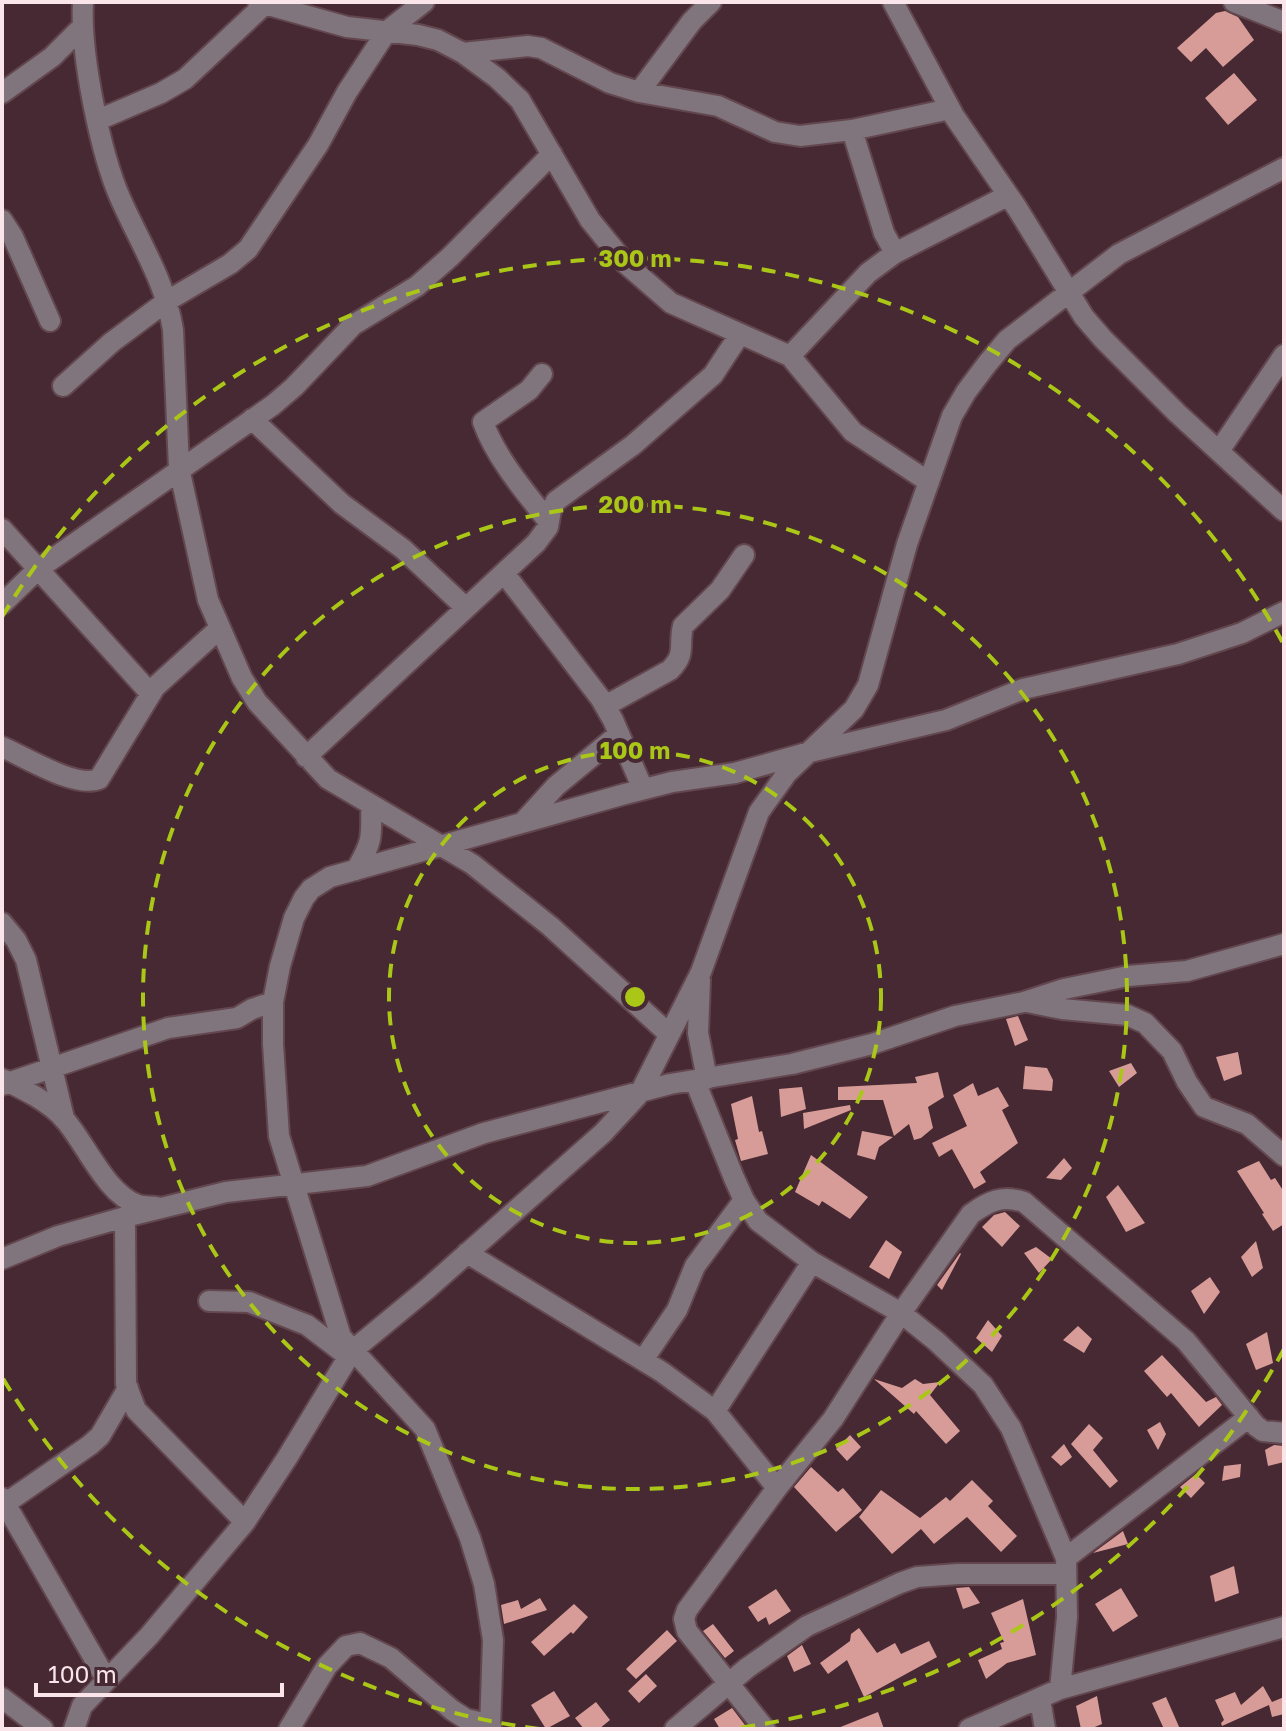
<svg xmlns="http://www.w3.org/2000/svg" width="1286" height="1731" font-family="'Golos Text',sans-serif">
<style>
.building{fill:#d89c98}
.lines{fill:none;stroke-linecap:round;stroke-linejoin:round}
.minor-casing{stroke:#63474f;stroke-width:24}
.minor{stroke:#80747d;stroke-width:20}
.ring{fill:none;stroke:#aac717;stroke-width:4;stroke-dasharray:14 10}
.centre{fill:#aac717;stroke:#462932;stroke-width:4}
.ring-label{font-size:24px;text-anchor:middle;font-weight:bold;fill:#aac717;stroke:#462932;stroke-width:8;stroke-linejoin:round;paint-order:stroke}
</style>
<rect width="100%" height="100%" fill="#462932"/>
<path class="building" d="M1225,11L1238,17L1254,40L1223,67L1206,48L1191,62L1177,48L1216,13Z
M1234,73L1257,100L1228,125L1205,98Z
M1018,1016L1028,1040L1015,1046L1006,1019Z
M1238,1052L1242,1074L1224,1081L1216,1057Z
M1131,1063L1137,1073L1119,1087L1109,1071Z
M1025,1066L1047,1068L1053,1080L1052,1091L1023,1089Z
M938,1072L944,1097L928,1107L933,1128L921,1138L914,1140L909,1124L894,1136L883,1100H838V1087L917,1083L915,1077Z
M973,1083L978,1096L998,1087L1009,1106L1002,1110L1018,1143L980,1172L986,1182L974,1189L952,1149L939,1157L932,1143L967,1126L953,1095Z
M802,1087L806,1109L781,1117L779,1089Z
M752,1096L759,1132L762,1131L768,1154L741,1161L735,1140L738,1139L731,1104Z
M850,1105L851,1110L804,1129L803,1113Z
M862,1131L893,1137L879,1147L875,1160L857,1155Z
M811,1155L868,1197L850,1219L822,1201L819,1206L795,1192Z
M1064,1158L1072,1168L1061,1180L1046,1178Z
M1259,1161L1271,1180L1275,1178L1284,1192V1224L1273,1231L1262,1214L1264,1213L1237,1171Z
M1118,1185L1145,1223L1126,1232L1106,1197Z
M1005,1212L1020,1226L1002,1247L982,1227L994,1215Z
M886,1240L902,1252L889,1279L869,1267Z
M1256,1241L1263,1268L1252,1277L1241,1257Z
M1036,1247L1052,1259L1039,1273L1024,1253Z
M960,1253L961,1254L942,1290L937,1285Z
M1210,1277L1220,1292L1204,1314L1191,1291Z
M988,1320L1002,1336L992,1352L976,1338Z
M1078,1326L1092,1339L1084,1353L1063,1340Z
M1267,1332L1273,1363L1256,1370L1246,1344Z
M1162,1355L1206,1402L1216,1397L1222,1405L1199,1427L1171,1393L1167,1397L1144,1371Z
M874,1379L902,1388L915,1379L923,1384L940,1382L930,1395L960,1431L946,1444L916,1411L914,1414Z
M1160,1422L1166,1434L1158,1450L1147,1430Z
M1089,1424L1103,1438L1093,1450L1118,1481L1110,1488L1071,1444Z
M850,1435L861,1447L847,1461L836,1449Z
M1064,1444L1072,1457L1061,1466L1051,1457Z
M1274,1445L1284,1446V1462L1268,1466L1265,1450Z
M1241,1464L1240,1477L1222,1481L1224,1466Z
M811,1467L838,1492L843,1488L862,1510L836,1532L794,1487Z
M1196,1474L1205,1483L1191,1498L1180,1487Z
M972,1480L993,1501L988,1506L1017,1536L1001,1552L967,1517L934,1544L921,1529L892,1554L859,1517L881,1490L920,1518L946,1497L950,1501Z
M1123,1531L1128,1544L1093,1553Z
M1234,1566L1239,1593L1215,1602L1210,1576Z
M969,1587L980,1603L963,1609L956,1588Z
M1121,1588L1138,1616L1113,1632L1095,1604Z
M776,1589L791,1611L769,1625L766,1617L758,1622L748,1607Z
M540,1598L547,1610L504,1624L501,1605L518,1600L521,1609Z
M1023,1599L1036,1655L1007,1663L986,1679L978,1660L1002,1649L1000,1643L1004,1642L991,1613Z
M574,1604L588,1617L573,1634L571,1632L544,1656L531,1642Z
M713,1624L734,1651L725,1658L703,1631Z
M859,1628L877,1653L895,1643L901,1654L929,1641L937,1657L864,1697L847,1660L828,1674L820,1663L850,1641L851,1634Z
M667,1630L677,1641L636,1679L626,1669Z
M802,1645L811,1664L794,1672L787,1656Z
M646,1674L657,1686L639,1703L628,1691Z
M1263,1686L1272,1702L1284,1697V1714L1272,1717L1269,1705L1222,1726L1221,1723L1224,1720L1215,1700L1235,1692L1241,1705Z
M554,1691L570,1716L546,1729L531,1705Z
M1097,1696L1102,1724L1090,1729H1081L1076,1706Z
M1166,1697L1180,1729H1164L1152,1703Z
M596,1702L610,1720L599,1729H584L575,1718Z
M732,1708L748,1729H720L714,1719Z
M878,1712L884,1729H838V1728Z"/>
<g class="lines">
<defs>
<path id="minor" d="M83,2C80,52 100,153 121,200C140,243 166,283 173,330L179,468L208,600L242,678L257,702L328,779L472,864L550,926L669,1034
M258,2L347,27L418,35L438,40L463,53L497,78L520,100L590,220L625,263L671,303L790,356L853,432L929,482
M893,2L954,116L1017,208L1084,317L1103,339L1177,413L1284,511
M1234,2L1284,22
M463,53L528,46L541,48L610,83L639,92L718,106L775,132L800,136L852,130L950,109
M639,92L692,21L711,2
M2,93L52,57L82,27
M98,120L161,93L185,79L264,5
M852,130L884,233L895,253
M2,220L13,237L50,321
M790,356L868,273L895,253L1007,196
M542,374L529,390L483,422C496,458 525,492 549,522
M63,386L112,342L167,301L230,264L248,249L318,145L347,92L387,31L424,2
M252,419L342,504L403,549L466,608
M1219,451L1284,355
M2,529L151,694
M504,573L601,699L613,720L643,789
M2,604L38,569L273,405L294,387L353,325L417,286L450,257L552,154
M605,706L670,670C687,653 678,646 683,626L720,590L744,555
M2,747C25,757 76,789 99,779L155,687L220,628
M306,757L536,543L548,527L551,510L556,501L633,445L713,375L740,334
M525,820L556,786L619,734
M356,870C372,843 372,838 371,806
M2,923L16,940L26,960L64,1118
M700,980L698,1033L707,1079
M1027,1002L1062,1009L1127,1015L1145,1023L1172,1051L1187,1082L1204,1107L1247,1124L1284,1156
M2,1079C23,1089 50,1102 65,1120C86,1144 106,1194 138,1205C144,1207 151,1206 157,1207
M695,1081L734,1178L744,1200L758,1221L812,1262L901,1313L936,1341L983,1385L1011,1428L1066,1558L1067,1617L1060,1689
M2,1085L168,1028L237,1018L252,1009L273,1002
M125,1217L126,1384L136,1410L245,1522
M467,1253L662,1372L715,1411L777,1488
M2,1259L58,1236L125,1217L226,1192L367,1176L484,1133L670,1084L792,1064L872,1044L955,1016L1024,1002L1064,989L1128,976L1187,971L1284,944
M209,1301L249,1302L307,1325L349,1357
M643,1360L677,1310L695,1266L744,1200
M715,1411L812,1262
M2,1498L106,1679
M6,1503L90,1445L100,1436L128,1388
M1066,1558L1249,1417
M2,1698L43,1729
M1040,1699L1045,1729
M74,1729L82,1706L149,1636L245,1522L287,1458L352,1351L427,1289L603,1133L640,1093L701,972L759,812L787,773L854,709L868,685L907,544L952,416L966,392L987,364L1007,340L1119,254L1284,168
M289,1729L327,1666L346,1646L360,1643L391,1658L452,1710L466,1719L491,1725
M490,1729L493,1640L484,1584L470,1538L425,1429L341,1337L279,1136L273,1044V1002L280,966L294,918L304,898L311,889L330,877L625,794L672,782L735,773L810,752L946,720L1023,689L1178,654L1242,633L1284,612
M675,1729L747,1668L807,1626L900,1583L917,1577L958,1574H1066
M765,1729L687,1631L684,1619L687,1610L777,1488L833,1419L901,1313L971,1214C989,1201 1002,1195 1024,1202L1186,1341L1256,1426L1263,1431L1284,1433
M969,1729L1060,1689L1284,1627"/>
</defs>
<use href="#minor" class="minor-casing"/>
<use href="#minor" class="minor"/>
</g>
<g class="ring">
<circle cx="635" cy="997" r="246"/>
<circle cx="635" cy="997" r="492"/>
<path d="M1284 1349A738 738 0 0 1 731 1729M539 1729A738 738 0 0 1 2 1377M2 617A738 738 0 0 1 1284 645"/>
</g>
<circle cx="635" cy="997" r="12" class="centre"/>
<g class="ring-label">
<text x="635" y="267">300 m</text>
<text x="635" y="513">200 m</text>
<text x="635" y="759">100 m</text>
</g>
<rect width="1286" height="1731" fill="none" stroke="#f9e5ea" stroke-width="8"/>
<path d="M36 1683v12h246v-12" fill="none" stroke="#f9e5ea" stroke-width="4"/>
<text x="48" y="1683" font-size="24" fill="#f9e5ea" stroke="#462932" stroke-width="6" paint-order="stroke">100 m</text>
</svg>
